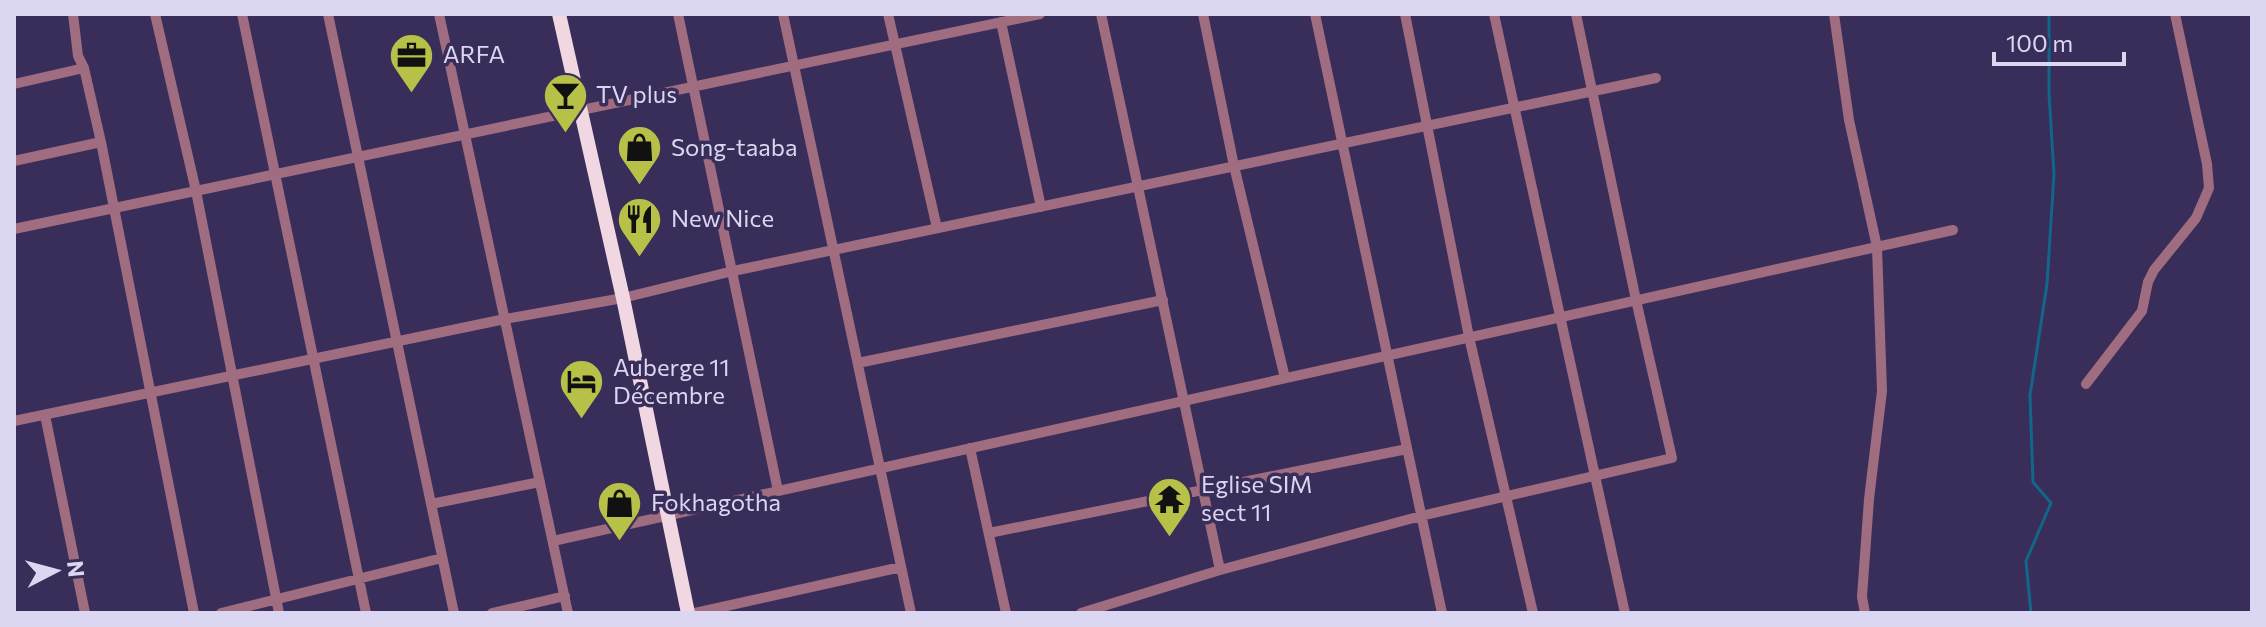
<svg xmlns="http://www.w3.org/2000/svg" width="2266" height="627" font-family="Commissioner,sans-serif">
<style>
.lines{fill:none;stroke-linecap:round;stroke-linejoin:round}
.stream{stroke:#12668a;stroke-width:3}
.minor{stroke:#9f6c80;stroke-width:10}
.highway{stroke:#f1d7e1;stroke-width:14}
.labels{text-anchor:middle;stroke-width:7;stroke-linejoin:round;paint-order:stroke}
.poi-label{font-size:24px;fill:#dbd6f2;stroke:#392e59;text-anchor:start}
</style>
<rect width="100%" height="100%" fill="#392e59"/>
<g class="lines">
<path class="stream" d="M2031,613L2026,561L2051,503L2033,482L2030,395L2047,284L2054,174L2049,94V14"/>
<path class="minor" d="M73,14L78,56L84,68L101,142L194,613
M155,14L196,191L279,613
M242,14L366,613
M328,14L454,613
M439,14L568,613
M678,14L778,491
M783,14L911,613
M888,14L937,228
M1101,14L1220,570
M1203,14L1234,166L1285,378
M1315,14L1442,613
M1405,14L1469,337L1533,613
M1494,14L1625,613
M1834,14L1849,120L1877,247L1882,391L1869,499L1862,597L1865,613
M1001,22L1041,207
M14,84L84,68
M14,161L101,142
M14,229L1040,14
M858,363L1163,300
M2086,384L2142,311L2148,282L2154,270L2196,218L2209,188L2207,164L2175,14
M45,415L85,613
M14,421L505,319L623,298L733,271L1656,78
M970,448L1006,613
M431,504L540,482
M989,533L1407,449
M553,541L1953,230
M221,613L442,558
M492,613L565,596
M695,613L901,567
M1081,613L1220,570L1421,516L1672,458L1636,300L1576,14"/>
<path class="highway" d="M559,14L623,298L688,613"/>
</g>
<defs>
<symbol id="office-pin" viewBox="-11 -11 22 30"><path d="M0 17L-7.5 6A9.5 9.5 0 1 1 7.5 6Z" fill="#b7c148" stroke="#392e59"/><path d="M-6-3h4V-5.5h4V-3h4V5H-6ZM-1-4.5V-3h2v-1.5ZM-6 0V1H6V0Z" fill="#111"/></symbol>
<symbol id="bar-pin" viewBox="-11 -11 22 30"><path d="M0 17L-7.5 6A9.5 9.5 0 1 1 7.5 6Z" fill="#b7c148" stroke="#392e59"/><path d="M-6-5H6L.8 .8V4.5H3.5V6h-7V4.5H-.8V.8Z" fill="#111"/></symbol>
<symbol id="shop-pin" viewBox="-11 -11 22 30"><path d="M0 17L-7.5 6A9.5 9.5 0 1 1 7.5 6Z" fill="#b7c148" stroke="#392e59"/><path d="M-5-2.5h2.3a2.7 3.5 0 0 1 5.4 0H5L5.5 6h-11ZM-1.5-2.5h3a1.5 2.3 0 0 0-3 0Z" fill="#111"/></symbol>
<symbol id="restaurant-pin" viewBox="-11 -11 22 30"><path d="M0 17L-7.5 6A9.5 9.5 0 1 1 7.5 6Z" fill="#b7c148" stroke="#392e59"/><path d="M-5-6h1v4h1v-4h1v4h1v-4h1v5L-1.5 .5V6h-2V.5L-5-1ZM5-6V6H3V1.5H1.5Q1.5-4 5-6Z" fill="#111"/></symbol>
<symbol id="hotel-pin" viewBox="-11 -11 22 30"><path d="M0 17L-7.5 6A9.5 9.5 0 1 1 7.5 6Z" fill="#b7c148" stroke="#392e59"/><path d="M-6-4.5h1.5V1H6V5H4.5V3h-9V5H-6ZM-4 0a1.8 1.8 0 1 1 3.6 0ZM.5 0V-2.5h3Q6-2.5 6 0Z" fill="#111"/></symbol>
<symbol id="temple-pin" viewBox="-11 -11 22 30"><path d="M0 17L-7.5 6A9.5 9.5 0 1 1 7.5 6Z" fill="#b7c148" stroke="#392e59"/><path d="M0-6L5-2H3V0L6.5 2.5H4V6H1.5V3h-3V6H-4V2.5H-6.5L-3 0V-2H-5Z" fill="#111"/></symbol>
</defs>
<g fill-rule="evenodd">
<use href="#office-pin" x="386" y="30" width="51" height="69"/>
<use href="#bar-pin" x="540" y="70" width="51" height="69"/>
<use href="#shop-pin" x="614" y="122" width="51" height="69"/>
<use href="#restaurant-pin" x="614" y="194" width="51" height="69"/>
<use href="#hotel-pin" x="556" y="356" width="51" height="69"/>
<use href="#temple-pin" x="1144" y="474" width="51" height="69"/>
<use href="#shop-pin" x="594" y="478" width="51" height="69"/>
</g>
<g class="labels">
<g class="poi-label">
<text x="443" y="63">ARFA</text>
<text x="596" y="103">TV plus</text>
<text x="671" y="156">Song-taaba</text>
<text x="671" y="227">New Nice</text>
<text x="613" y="376">Auberge 11<tspan x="613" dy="28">Décembre</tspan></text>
<text x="1201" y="493">Eglise SIM<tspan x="1201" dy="28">sect 11</tspan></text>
<text x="651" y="511">Fokhagotha</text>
</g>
</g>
<rect width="2266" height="627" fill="none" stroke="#dbd6f2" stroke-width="32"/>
<g transform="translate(56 571) rotate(84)" stroke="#392e59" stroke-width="6" paint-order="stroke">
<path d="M0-6L14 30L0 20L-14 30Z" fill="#dbd6f2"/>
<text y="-12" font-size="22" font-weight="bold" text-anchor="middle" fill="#dbd6f2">N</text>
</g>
<path d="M1994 52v12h130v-12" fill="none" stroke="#dbd6f2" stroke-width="4"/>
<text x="2006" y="52" font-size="24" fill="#dbd6f2" stroke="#392e59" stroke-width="6" paint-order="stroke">100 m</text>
</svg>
